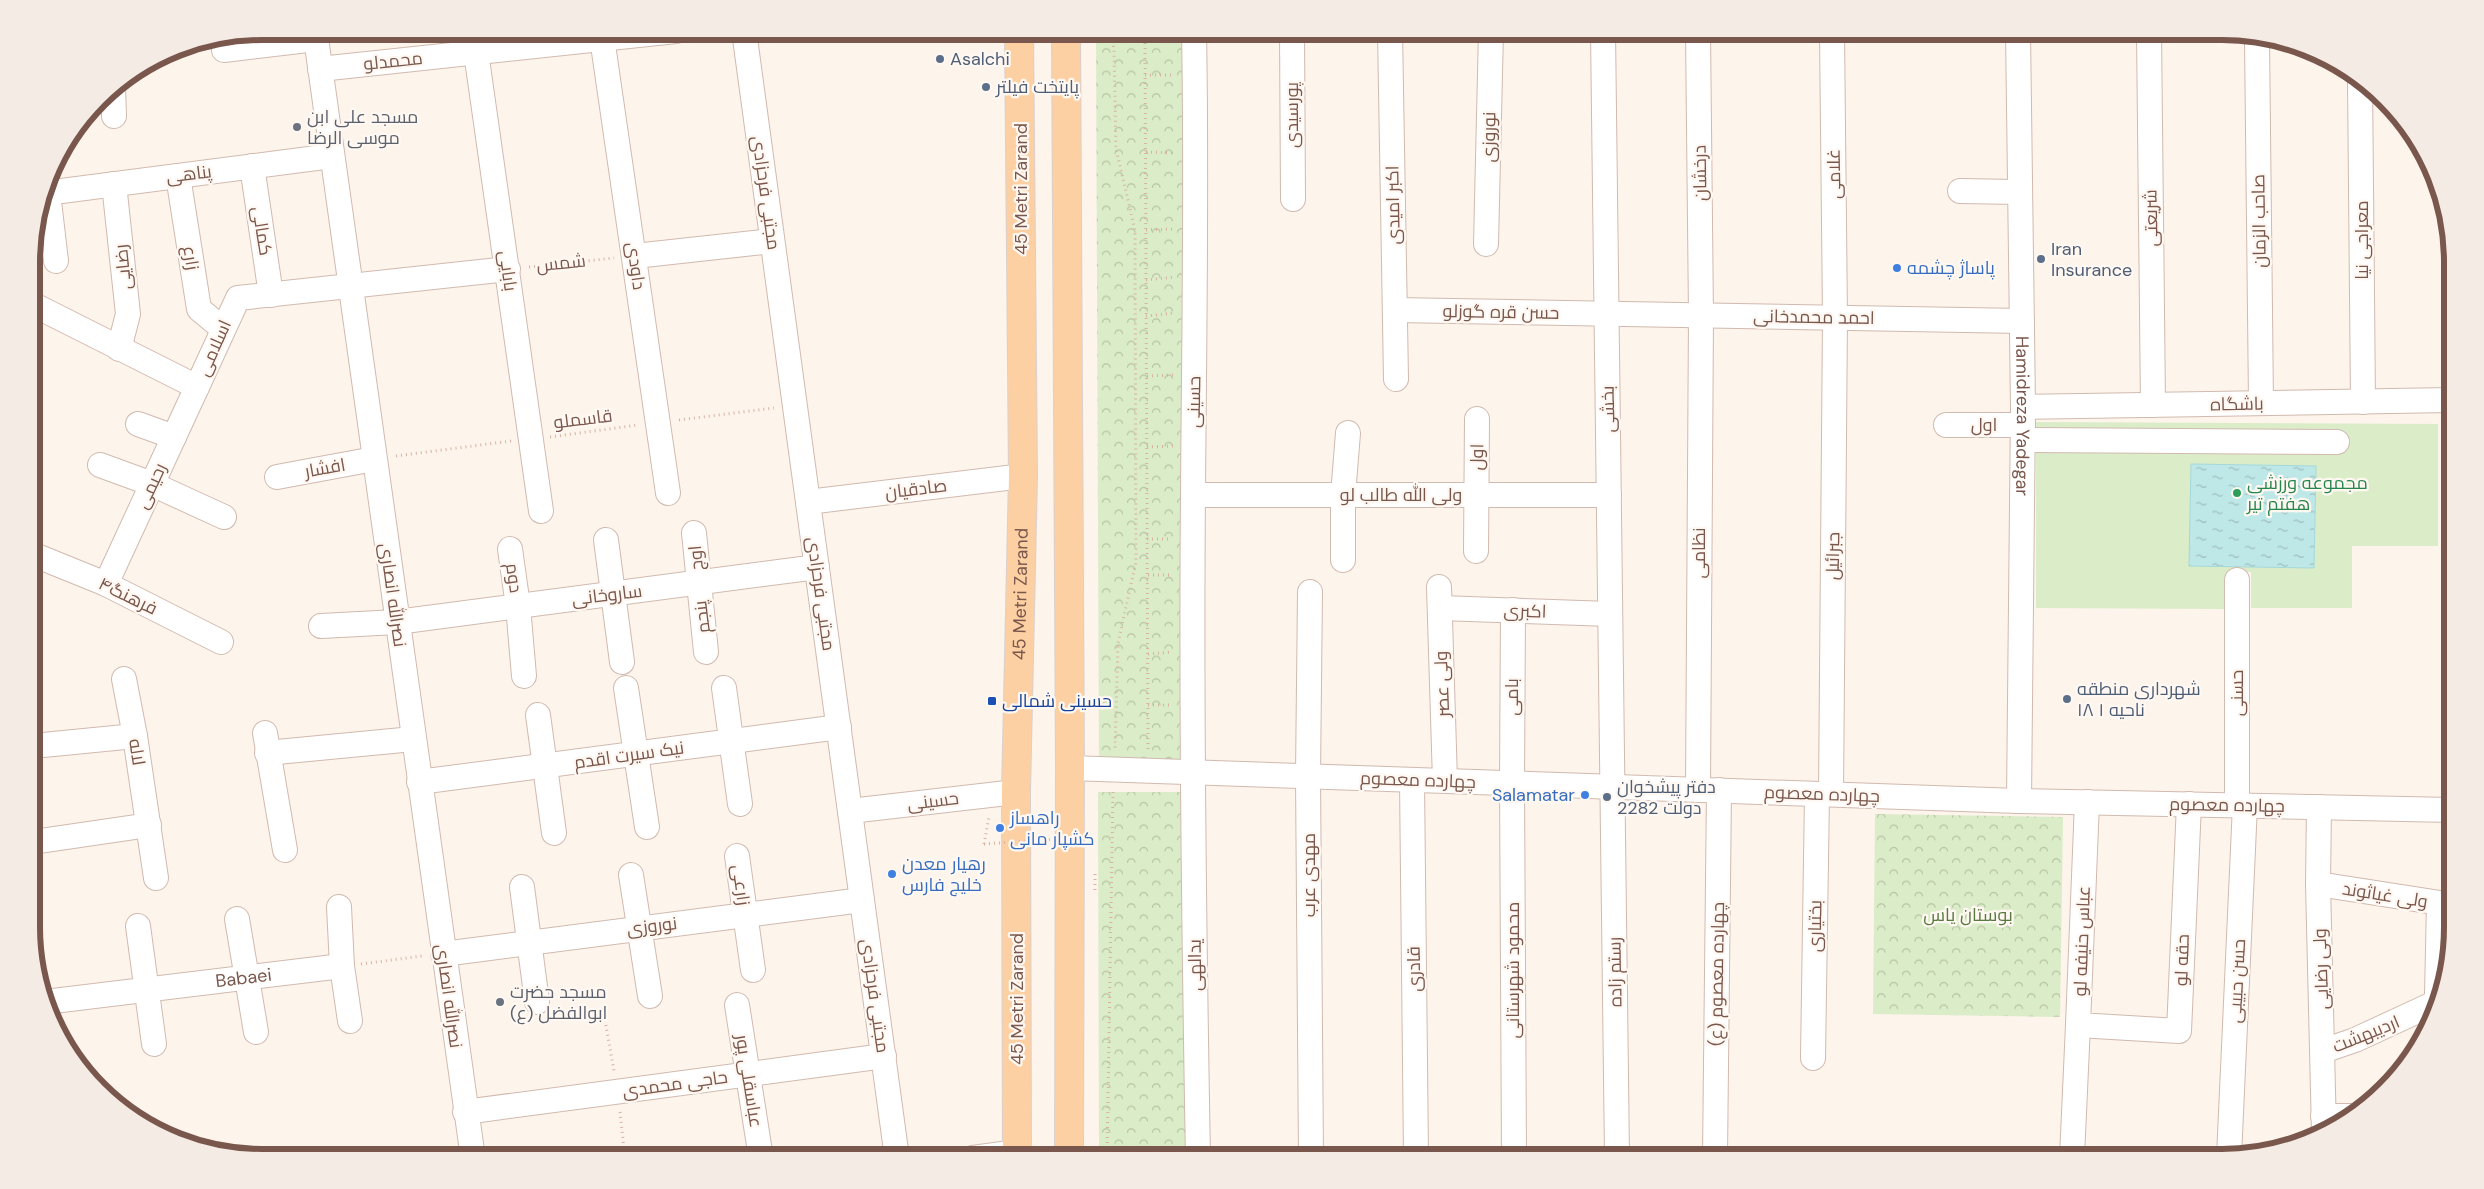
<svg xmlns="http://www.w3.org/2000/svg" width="2484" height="1189" font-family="'DM Sans',Cairo,sans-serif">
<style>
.forest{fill:url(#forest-crowns)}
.pitch{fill:#dbecc8}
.water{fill:url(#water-ripples);stroke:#a4d8da}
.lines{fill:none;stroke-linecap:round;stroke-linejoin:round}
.minor-casing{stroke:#d1baaf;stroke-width:26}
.major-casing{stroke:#dad0cd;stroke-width:30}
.path{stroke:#d9b2a4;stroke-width:3;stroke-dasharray:1 4;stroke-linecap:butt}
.minor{stroke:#fff;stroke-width:24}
.major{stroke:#fcd0a3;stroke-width:28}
.path-bridge{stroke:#d9b2a4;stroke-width:3;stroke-dasharray:1 4;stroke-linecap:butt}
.service-dot{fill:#5c6f8a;stroke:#fff8f2;stroke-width:2}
.worship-dot{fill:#6b7280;stroke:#fff8f2;stroke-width:2}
.shop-dot{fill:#3f7fe0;stroke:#fff8f2;stroke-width:2}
.leisure-dot{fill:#2e9e5b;stroke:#fff8f2;stroke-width:2}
.transit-dot{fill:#1a4fb4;stroke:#fff8f2;stroke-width:2}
.labels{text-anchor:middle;stroke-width:4.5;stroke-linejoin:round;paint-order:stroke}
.service-label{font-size:18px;fill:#4e5e75;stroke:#fff8f2;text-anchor:start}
.street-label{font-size:18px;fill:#7a574c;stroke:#fff8f2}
.worship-label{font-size:18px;fill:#5b616d;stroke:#fff8f2;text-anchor:start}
.shop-label{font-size:18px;fill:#366cbe;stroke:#fff8f2;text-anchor:start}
.leisure-label{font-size:18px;fill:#27864d;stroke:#fff8f2;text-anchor:start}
.transit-label{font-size:18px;fill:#164399;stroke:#fff8f2;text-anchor:start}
.park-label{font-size:18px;fill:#587a41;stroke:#fff8f2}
.rim{fill:none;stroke:#7a574c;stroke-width:6}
</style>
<defs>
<pattern id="forest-crowns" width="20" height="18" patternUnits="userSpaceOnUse" patternTransform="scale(1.25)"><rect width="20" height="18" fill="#dbecc8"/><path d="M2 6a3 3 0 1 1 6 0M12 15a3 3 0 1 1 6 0" fill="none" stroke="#b7c2a5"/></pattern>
<pattern id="water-ripples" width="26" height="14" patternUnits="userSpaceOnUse" patternTransform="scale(1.25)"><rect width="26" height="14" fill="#bee7e8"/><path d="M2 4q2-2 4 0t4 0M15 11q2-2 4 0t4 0" fill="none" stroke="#9fbebe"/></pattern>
</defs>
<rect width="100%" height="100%" fill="#fdf4eb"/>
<path class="forest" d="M1096,31H1188L1186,764L1099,766Z
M1098,792H1190L1192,1158H1099Z
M1875,814L2063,817L2060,1017L1873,1014Z"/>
<path class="pitch" d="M2036,422L2438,424V546H2352V608H2251V572H2227L2226,609L2036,608Z"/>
<path class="water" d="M2191,464L2316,466L2314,568L2189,566Z"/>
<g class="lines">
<defs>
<g id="minor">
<path d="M315,31L473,1158"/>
<path d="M473,31L541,511"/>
<path d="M601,31L668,493"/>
<path d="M744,31L897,1158"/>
<path d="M1194,31C1197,186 1194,341 1193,495C1191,716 1194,937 1198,1158"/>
<path d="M1292,31L1293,199"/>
<path d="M1390,31L1396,379"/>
<path d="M1603,31L1617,1157"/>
<path id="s1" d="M2018,31L2023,407L2019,801"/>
<path d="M2149,31L2153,405"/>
<path d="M2257,39L2261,403"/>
<path d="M224,50L316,39"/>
<path d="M320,69L676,31"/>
<path d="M2360,79L2363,402"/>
<path d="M113,87L114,116"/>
<path d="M252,166L271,295"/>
<path d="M178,176L199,309L223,329"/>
<path d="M114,184L128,314L119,349"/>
<path d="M1960,191L2019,192"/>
<path d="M46,193L332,156"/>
<path d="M48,193L56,261"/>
<path d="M1486,244L1491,31"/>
<path d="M635,256L772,241"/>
<path d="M32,304L197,387L238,298L508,269"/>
<path d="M1395,310L2022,321"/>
<path d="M2023,407L2451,400"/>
<path d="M138,424L174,437"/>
<path d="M1946,425H2023"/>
<path d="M2023,440L2337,442"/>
<path d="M100,465L152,484L224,517"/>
<path d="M277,477L374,459"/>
<path d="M1193,495H1609"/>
<path d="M808,502L1023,476"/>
<path d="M694,533L706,652"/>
<path d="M606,540L622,662"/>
<path d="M510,549L518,606L524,676"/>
<path d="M1476,551L1477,419"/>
<path d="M32,554L106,584L221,642"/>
<path d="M1343,560V495L1348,433"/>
<path d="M2237,580V805"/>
<path d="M106,584L197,387"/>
<path d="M1439,587L1445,781"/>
<path d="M1310,592L1308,776L1311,1157"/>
<path d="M1440,608L1610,614"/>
<path d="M1513,610L1512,783L1514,1157"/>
<path d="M321,626L397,622L817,567"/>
<path d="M124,679L135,736L156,878"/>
<path d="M626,688L647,827"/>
<path d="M724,688L740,804"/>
<path d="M538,715L554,833"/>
<path d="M265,733L285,850"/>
<path d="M33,746L135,736"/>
<path d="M267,753L413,739"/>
<path d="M1070,768L2019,801L2452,810"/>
<path d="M1412,780L1416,1157"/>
<path d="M419,782L839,727"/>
<path d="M1698,790L1701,316L1698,31"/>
<path d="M1831,794L1835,318L1832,31"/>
<path d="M2087,802L2078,1025L2179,1031L2189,804"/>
<path d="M2319,807L2318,884L2324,1132"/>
<path d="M850,811L1016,792"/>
<path d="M33,842L149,825"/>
<path d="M737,856L753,970"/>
<path d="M631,875L650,996"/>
<path d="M2318,884L2453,905"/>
<path d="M522,887L537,1002"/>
<path d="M339,907L342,966L350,1021"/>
<path d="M237,919L256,1032"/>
<path d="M138,926L154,1044"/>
<path d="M443,954L862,900"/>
<path d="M2437,994L2439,903"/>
<path id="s2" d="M45,1002L342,966"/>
<path d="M737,1005L761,1158"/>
<path d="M2323,1051L2355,1040L2435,1003"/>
<path d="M1813,1058L1817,794"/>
<path d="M465,1112L884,1056"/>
<path d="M2323,1116H2354"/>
<path d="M1715,1157L1719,790"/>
<path d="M2072,1157L2078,1025"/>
<path d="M2229,1157L2245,805"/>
<path d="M973,1158L1017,1152"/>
</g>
<g id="major">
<path d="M1066,31L1070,768L1069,1158"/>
<path id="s3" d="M1017,1158L1016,792L1023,476L1019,31"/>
</g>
</defs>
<use href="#minor" class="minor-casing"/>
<use href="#major" class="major-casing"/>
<path class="path" d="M1111,31L1114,50L1116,149L1135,230L1136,562L1118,643L1115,749
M1088,38L1174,39
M1145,38L1148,750
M1145,75H1174
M1146,152L1175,153
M1146,230L1175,229
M529,267L614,258
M1146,280L1175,277
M1146,316L1175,313
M1147,376L1173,375
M679,420L774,408
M550,437L638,425
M1147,447L1174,446
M396,456L511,441
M1147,539H1172
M1148,575H1172
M1148,654L1172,652
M1148,705H1172
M984,844L989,817
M1095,890V871
M361,964L422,956
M605,1020L614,1071
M620,1112L625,1158
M1107,1155L1179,1154
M1107,1158L1113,790"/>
<use href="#minor" class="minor"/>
<use href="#major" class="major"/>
<path class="path-bridge" d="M984,844L1089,837"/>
</g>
<g class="service-dot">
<circle cx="940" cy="59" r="5"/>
<circle cx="986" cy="87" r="5"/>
<circle cx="2041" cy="259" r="5"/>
<circle cx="2067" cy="699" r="5"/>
<circle cx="1607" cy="797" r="5"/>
</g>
<g class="worship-dot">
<circle cx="297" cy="127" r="5"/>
<circle cx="500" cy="1002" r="5"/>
</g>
<g class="shop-dot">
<circle cx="1897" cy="268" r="5"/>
<circle cx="1585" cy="795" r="5"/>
<circle cx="1000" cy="828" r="5"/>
<circle cx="892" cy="874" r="5"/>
</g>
<circle class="leisure-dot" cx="2237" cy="493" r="5"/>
<rect class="transit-dot" x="987" y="696" width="10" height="10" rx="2.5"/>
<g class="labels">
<g class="service-label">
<text x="950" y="65">Asalchi</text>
<text x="996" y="93">پایتخت فیلتر</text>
<text x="2051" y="255">Iran<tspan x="2051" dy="21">Insurance</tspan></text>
<text x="2077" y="695">شهرداری منطقه<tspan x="2077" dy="21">۱۸ ناحیه ۱</tspan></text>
<text x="1617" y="793">دفتر پیشخوان<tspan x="1617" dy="21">دولت 2282</tspan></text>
</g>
<g class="street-label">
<text transform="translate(393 61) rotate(-6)" y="6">محمدلو</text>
<text transform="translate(1292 115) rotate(-90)" y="6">پورسیدی</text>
<text transform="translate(1489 137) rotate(-89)" y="6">نوروزی</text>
<text transform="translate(1700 173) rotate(-91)" y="6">درخشان</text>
<text transform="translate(189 174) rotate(-7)" y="6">پناهی</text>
<text transform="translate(1834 174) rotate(-91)" y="6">غلامی</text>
<text transform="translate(1021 189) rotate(-90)" y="6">45 Metri Zarand</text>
<text transform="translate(766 193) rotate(82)" y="6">مجتبی فرحزادی</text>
<text transform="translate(1393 205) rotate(-91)" y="6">اکبر امیدی</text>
<text transform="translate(2151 218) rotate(-91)" y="6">شریعتی</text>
<text transform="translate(2259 221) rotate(-91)" y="6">صاحب الزمان</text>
<text transform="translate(262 231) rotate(81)" y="6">کمالی</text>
<text transform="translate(2362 240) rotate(-90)" y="6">معراجی نیا</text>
<text transform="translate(191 258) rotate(81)" y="6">زارع</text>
<text transform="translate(561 263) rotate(-6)" y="6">شمس</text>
<text transform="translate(636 266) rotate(82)" y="6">داودی</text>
<text transform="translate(123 267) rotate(-96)" y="6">رضایی</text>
<text transform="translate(508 271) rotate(82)" y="6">بابایی</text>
<text transform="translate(1501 312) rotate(1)" y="6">حسن قره گوزلو</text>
<text transform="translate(1814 317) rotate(1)" y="6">احمد محمدخانی</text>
<text transform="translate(214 348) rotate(-66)" y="6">اسلامی</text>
<text transform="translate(1194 402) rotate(-89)" y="6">حسینی</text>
<text transform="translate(2237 404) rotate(-1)" y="6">باشگاه</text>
<text transform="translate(1608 409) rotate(-91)" y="6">بخشی</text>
<text dy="6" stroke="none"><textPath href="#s1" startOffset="385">Hamidreza Yadegar</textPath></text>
<text transform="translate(583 419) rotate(-7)" y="6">قاسملو</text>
<text x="1984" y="431">اول</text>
<text transform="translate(1477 457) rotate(-89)" y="6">اول</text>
<text transform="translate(325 468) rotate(-10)" y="6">افشار</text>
<text transform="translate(151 486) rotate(-65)" y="6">رحیمی</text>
<text transform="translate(916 489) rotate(-7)" y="6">صادقیان</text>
<text x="1401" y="501">ولی الله طالب لو</text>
<text transform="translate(1699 553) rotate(-90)" y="6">نظامی</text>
<text transform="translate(1833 556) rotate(-89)" y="6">جبرائیل</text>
<text transform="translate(696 558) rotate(-95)" y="6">اوج</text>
<text transform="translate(514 578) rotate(82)" y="6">دوم</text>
<text transform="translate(821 594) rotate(82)" y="6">مجتبی فرحزادی</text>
<text dy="6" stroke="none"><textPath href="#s3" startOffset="564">45 Metri Zarand</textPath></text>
<text transform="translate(393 595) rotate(82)" y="6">نصرالله انصاری</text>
<text transform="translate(607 595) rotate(-7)" y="6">ساروخانی</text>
<text transform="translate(128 596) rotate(26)" y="6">فرهنگ۴</text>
<text transform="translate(1525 611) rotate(2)" y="6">اکبری</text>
<text transform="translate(702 617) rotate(-97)" y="6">پنجم</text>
<text transform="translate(1442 684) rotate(-92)" y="6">ولی عصر</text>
<text transform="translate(2237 693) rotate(-90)" y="6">حسنی</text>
<text transform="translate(1512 697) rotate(-90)" y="6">بامی</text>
<text transform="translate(137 752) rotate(81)" y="6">لاله</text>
<text transform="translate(629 755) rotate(-8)" y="6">نیک سیرت اقدم</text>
<text transform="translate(1418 780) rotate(2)" y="6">چهارده معصوم</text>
<text transform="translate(1822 794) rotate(2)" y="6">چهارده معصوم</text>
<text transform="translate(933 801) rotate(-7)" y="6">حسینی</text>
<text transform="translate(2227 805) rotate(1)" y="6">چهارده معصوم</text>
<text transform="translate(1309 875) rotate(-90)" y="6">مهدی عرب</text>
<text transform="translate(741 885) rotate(82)" y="6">زارعی</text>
<text transform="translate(2385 895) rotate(9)" y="6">ولی غیاثوند</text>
<text transform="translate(652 926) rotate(-7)" y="6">نوروزی</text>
<text transform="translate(1815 926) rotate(-89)" y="6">بختیاری</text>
<text transform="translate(2082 941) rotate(-88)" y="6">عباس حنیفه لو</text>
<text transform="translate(2182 960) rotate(-88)" y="6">حقه لو</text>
<text transform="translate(1195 965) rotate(-91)" y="6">یدالهی</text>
<text transform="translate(1414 969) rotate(-91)" y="6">قادری</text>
<text transform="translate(2321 969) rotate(-92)" y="6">ولی رضایی</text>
<text transform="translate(1513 970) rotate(-90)" y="6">محمود شهرستانی</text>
<text transform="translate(1615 972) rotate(-91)" y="6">رستم زاده</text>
<text transform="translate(1717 974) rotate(-89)" y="6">چهارده معصوم (ع)</text>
<text dy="6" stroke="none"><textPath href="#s2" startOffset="200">Babaei</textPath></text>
<text transform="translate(2237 981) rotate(-87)" y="6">حسن حبیبی</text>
<text transform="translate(449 996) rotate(82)" y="6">نصرالله انصاری</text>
<text transform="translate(875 996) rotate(82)" y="6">مجتبی فرحزادی</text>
<text transform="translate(1017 999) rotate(-90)" y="6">45 Metri Zarand</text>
<text transform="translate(2366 1034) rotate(-22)" y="6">اردیبهشت</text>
<text transform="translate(749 1081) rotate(81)" y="6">عباسقلی پور</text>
<text transform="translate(675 1084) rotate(-8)" y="6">حاجی محمدی</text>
</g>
<g class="worship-label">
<text x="307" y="123">مسجد علی ابن<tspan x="307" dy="21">موسی الرضا</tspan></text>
<text x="510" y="998">مسجد حضرت<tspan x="510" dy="21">ابوالفضل (ع)</tspan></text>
</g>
<g class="shop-label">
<text x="1907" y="274">پاساژ چشمه</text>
<text x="1575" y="801" text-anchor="end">Salamatar</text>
<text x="1010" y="824">راهساز<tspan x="1010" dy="21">کشپار مانی</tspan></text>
<text x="902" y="870">رهیار معدن<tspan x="902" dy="21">خلیج فارس</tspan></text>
</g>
<g class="leisure-label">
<text x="2247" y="489">مجموعه ورزشی<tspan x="2247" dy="21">هفتم تیر</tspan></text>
</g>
<g class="transit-label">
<text x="1002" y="707">حسینی شمالی</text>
</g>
<g class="park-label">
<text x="1968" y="921">بوستان یاس</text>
</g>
</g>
<path d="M0 0H2484V1189H0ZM262 40H2222A222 222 0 0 1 2444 262V927A222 222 0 0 1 2222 1149H262A222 222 0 0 1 40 927V262A222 222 0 0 1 262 40Z" fill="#f4ebe5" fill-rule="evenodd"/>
<path class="rim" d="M262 40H2222A222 222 0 0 1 2444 262V927A222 222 0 0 1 2222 1149H262A222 222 0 0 1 40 927V262A222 222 0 0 1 262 40Z"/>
</svg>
